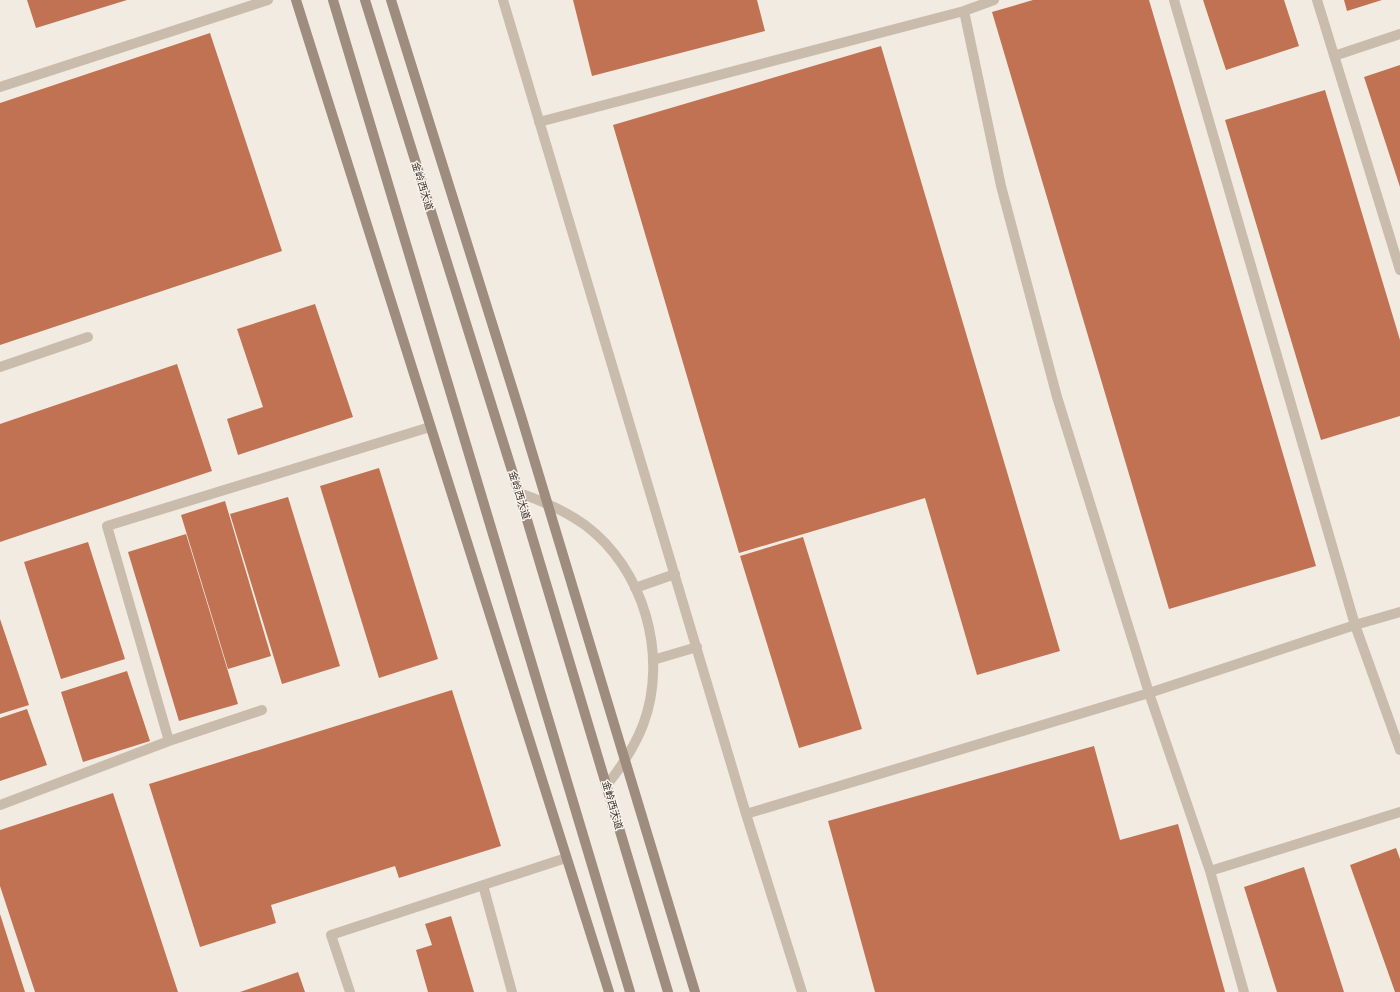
<svg xmlns="http://www.w3.org/2000/svg" width="1400" height="992" font-family="Arial,'Noto Sans SC',sans-serif">
<style>
.building{fill:#c07252}
.lines{fill:none;stroke-linecap:round;stroke-linejoin:round}
.street{stroke:#cabcad;stroke-width:10}
.secondary{stroke:#9e8c7e;stroke-width:10}
.labels{text-anchor:middle;stroke-width:3;stroke-linejoin:round;paint-order:stroke}
.street-label{font-size:10px;fill:#39302b;stroke:#faf5ee}
</style>
<rect width="100%" height="100%" fill="#f2ebe1"/>
<path class="building" d="M27,0H127L36,28Z
M573,0H757L765,31L592,76Z
M1033,0H1149L1316,566L1169,609L992,12Z
M1203,0H1284L1299,46L1226,70Z
M1344,0H1382L1347,11Z
M210,33L282,251L0,345V103Z
M881,46L1060,651L977,675L925,498L739,553L613,125Z
M1400,65V187L1364,77Z
M1325,90L1400,340V416L1321,440L1225,120Z
M315,304L353,417L238,455L227,419L263,407L237,329Z
M177,364L212,471L0,542V424Z
M379,468L438,659L379,678L320,486Z
M288,497L340,666L282,684L230,514Z
M225,501L271,656L228,669L181,515Z
M186,534L238,704L179,721L128,552Z
M803,537L862,729L799,748L740,556Z
M88,542L125,659L61,679L24,562Z
M0,619L29,705L0,714Z
M127,671L150,741L83,762L61,692Z
M452,690L501,846L399,878L395,866L271,905L276,923L200,947L149,784Z
M27,709L47,765L0,781V718Z
M1094,746L1120,840L1178,824L1225,992H875L828,821Z
M113,793L178,992H35L0,886V830Z
M1396,848L1400,859V992H1395L1350,865Z
M1304,867L1344,992H1277L1244,887Z
M0,914L25,992H0Z
M451,916L474,992H428L416,950L432,945L425,924Z
M298,972L305,992H240Z"/>
<g class="lines">
<path class="street" d="M503,0L746,814L802,992
M1174,0L1355,625L1400,750
M1317,0L1400,270
M964,11L1001,186L1057,397L1149,693L1210,871L1244,992
M1334,56L1400,34
M0,87L268,0
M539,122L964,11L994,0
M0,367L88,337
M519,493C543,501 564,510 585,525C644,569 669,656 643,725C634,748 622,766 607,785
M635,588L675,574
M653,660L697,647
M169,741L107,526L430,427
M0,805L169,741L262,710
M746,814L1149,693L1355,625L1400,612
M1210,871L1400,812
M483,885L512,992
M350,992L331,935L566,858"/>
<path class="secondary" d="M296,0L609,992
M333,0L630,992
M365,0L519,493L668,992
M391,0L521,416L695,992"/>
</g>
<g class="labels">
<g class="street-label">
<text transform="translate(423 186) rotate(73)" y="4">金岭西大道</text>
<text transform="translate(520 495) rotate(73)" y="4">金岭西大道</text>
<text transform="translate(613 805) rotate(74)" y="4">金岭西大道</text>
</g>
</g>
</svg>
